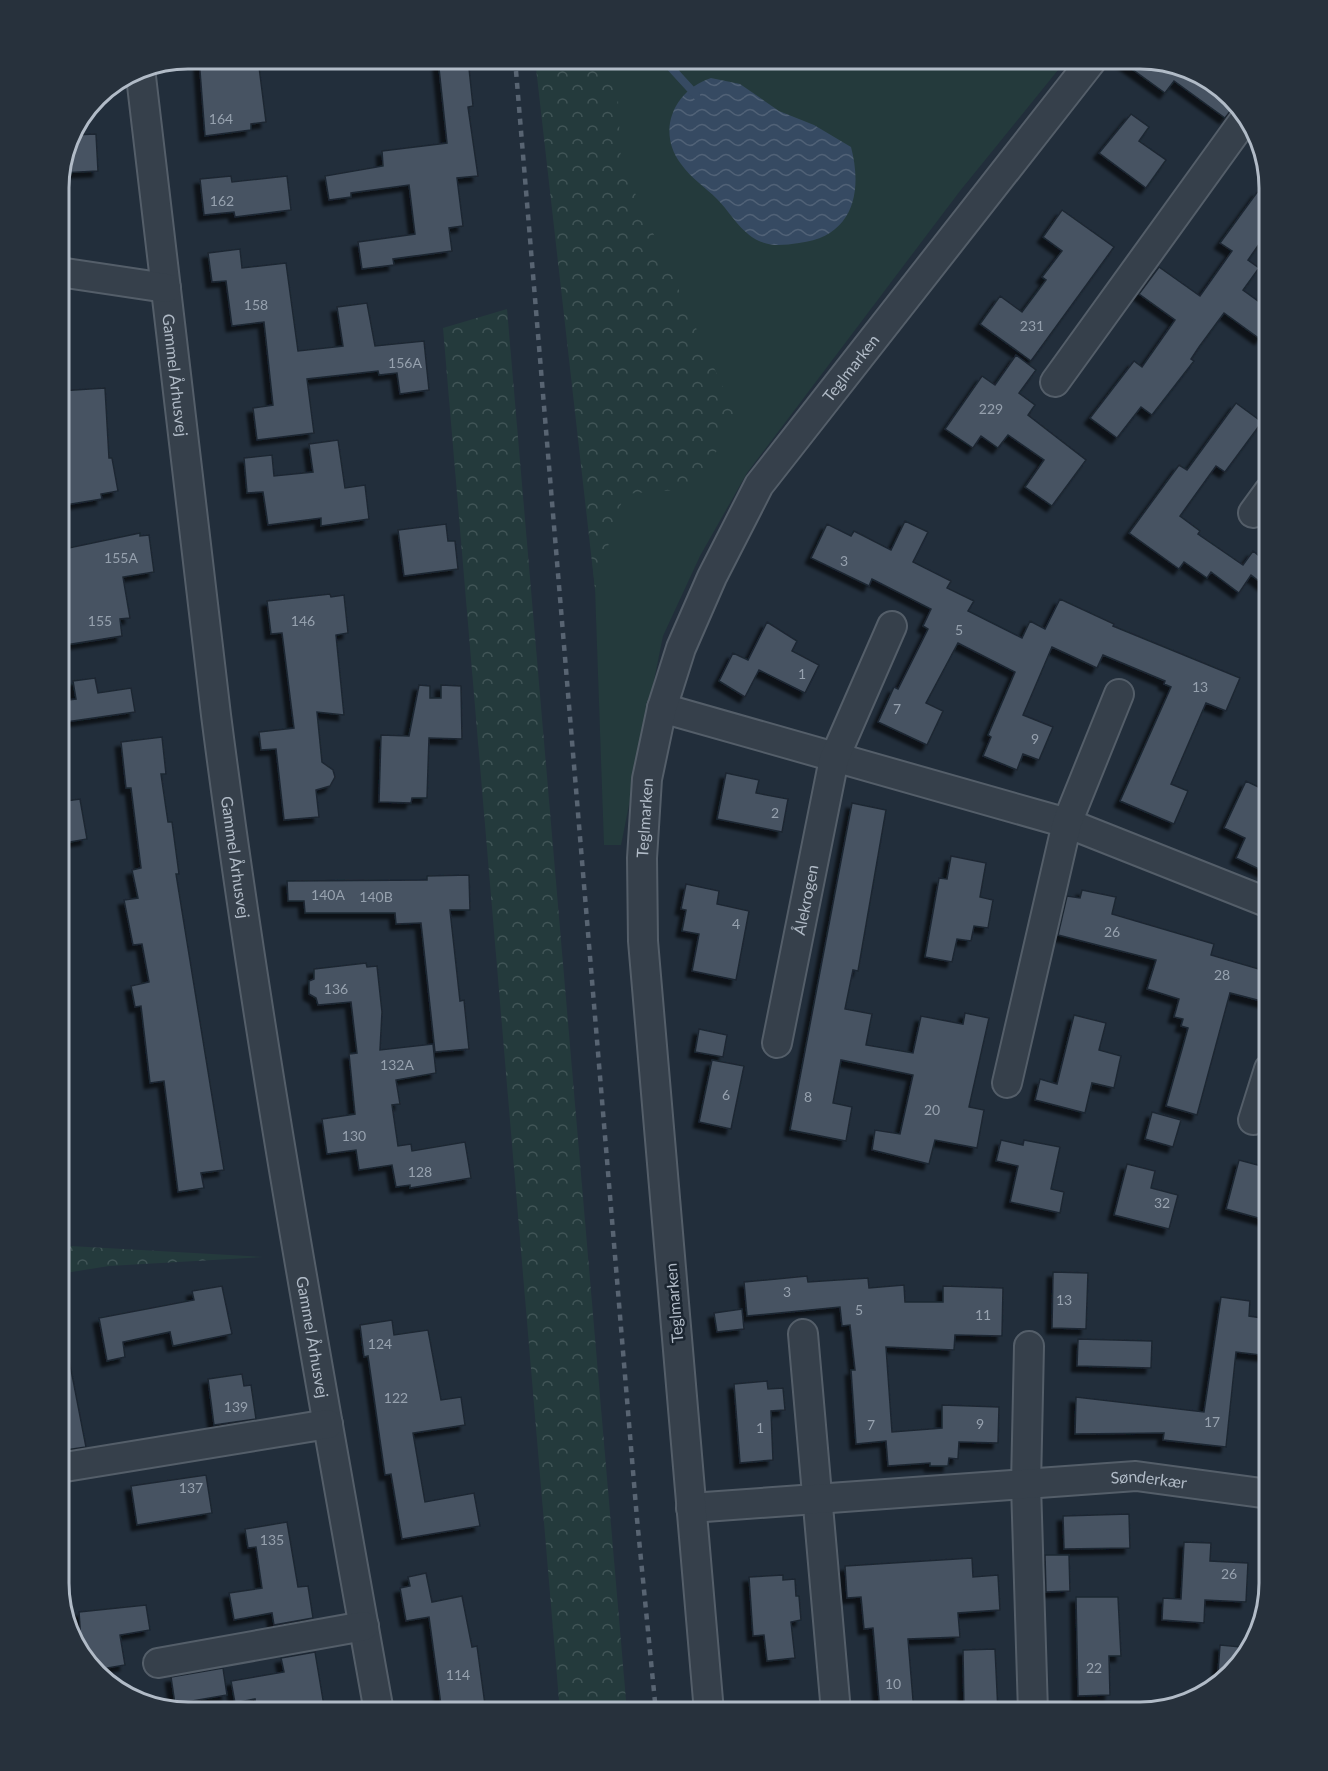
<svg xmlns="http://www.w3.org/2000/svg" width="1328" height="1771" font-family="Lato,sans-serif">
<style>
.green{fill:#243a3c}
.forest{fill:url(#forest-crowns)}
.water{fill:url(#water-waves)}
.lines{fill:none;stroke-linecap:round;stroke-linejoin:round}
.stream{stroke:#364a62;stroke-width:8}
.building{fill:#465362;stroke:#1d2732;stroke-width:1.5;filter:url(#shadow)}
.minor-casing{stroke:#545e69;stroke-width:32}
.minor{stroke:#36404b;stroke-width:28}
.rail{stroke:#586472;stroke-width:4.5;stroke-dasharray:6 6;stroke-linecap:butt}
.labels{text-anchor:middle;stroke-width:5;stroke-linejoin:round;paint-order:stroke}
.number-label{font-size:14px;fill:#96a1ae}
.street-label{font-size:16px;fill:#b1bbc7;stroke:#1b2530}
.rim{fill:none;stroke:#b1bbc7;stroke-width:3}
</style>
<defs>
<pattern id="forest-crowns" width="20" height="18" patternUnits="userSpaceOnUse" patternTransform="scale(1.5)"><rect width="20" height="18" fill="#243a3c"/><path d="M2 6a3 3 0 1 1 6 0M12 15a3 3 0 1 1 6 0" fill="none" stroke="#415557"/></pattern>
<pattern id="water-waves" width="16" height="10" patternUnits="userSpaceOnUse" patternTransform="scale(1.5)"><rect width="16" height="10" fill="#364a62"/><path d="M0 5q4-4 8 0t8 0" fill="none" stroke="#516277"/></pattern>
<filter id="shadow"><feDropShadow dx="-5.5" dy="5.5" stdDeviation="1.5" flood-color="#0009"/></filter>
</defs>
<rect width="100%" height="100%" fill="#222e3b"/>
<path class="green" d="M541,59H1067L960,191L747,473L700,556L663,636L621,845H604L595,589Z"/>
<path class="forest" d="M535,59H616L621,162L734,412L700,488L624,494L595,589Z
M507,309L627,1712H560L443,328Z
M70,1246L263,1257L109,1266L59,1274V1248Z"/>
<path class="water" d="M711,78L740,84L779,111L814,125L851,147C863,192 853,237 799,243C784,245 773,247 759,241C740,232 731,213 717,199C706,188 690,177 681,164C656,131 674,90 711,78Z"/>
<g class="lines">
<path class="stream" d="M663,59L696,95"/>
</g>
<path class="building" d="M199,58L258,59L266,122L251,124V130L205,136Z
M438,59H468L473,106L468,107L478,176L457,178L463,226L449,228L452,251L393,259L394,265L362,269L358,242L415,234L409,185L351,193V197L329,200L325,176L383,166L382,151L447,143Z
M1118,59H1148L1204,76L1235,105L1225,118L1174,81L1165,93Z
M1131,114L1149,127L1139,141L1166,160L1146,188L1099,153Z
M96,134L98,171L61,173L71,135Z
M231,176L232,182L287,176L291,210L235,217L234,212L204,215L200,179Z
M1258,191L1269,200V230L1248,260L1259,268L1243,290L1269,309V326L1260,339L1224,313L1199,347L1191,359L1194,361L1152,415L1141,407L1117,438L1090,418L1134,361L1142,367L1175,320L1139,294L1159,267L1200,296L1232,251L1220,243Z
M1062,210L1114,247L1031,361L980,324L1000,296L1022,312L1046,280L1042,277L1062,251L1043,237Z
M240,249L242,268L286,263L298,351L343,346L337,307L367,303L375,346L424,341L429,390L400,394L397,373L379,375L378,371L307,379L314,433L257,440L253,408L273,405L264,322L232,326L226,281L212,282L208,253Z
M1016,355L1036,370L1019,393L1035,405L1028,415L1086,460L1052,506L1025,487L1044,460L1008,435L998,448L981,436L973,448L945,429L982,376L995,385Z
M105,388L109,458H112L118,491L101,494L102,499L59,506V391Z
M1236,403L1262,422L1225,472L1216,466L1180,516L1200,531L1198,534L1243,565L1253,551L1269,564V589L1251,575L1239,593L1211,572L1207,578L1184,562L1179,569L1129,533L1179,465L1187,470Z
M338,440L345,488L365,485L369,519L321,526V518L268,525L263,492L247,493L244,458L272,455L274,476L313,472L309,444Z
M905,521L928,532L913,562L951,581L947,588L974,601L968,611L1022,638L1030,621L1045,629L1060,599L1114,624L1113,626L1240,678L1226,711L1206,703L1171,784L1188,791L1174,824L1120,801L1171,687L1164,684L1165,681L1103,655L1097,668L1052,647L1023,715L1053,727L1039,760L1023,754L1017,770L983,756L991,737L988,735L1015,672L958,643L926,703L943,711L927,745L878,722L894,687L898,689L928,629L923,626L931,609L872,579L869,586L811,558L827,524L851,536L854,531L891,550Z
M446,524L448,541H455L458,569L404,576L398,530Z
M140,533V536L149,535L154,572L123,577L130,618L120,619L122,636L59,646V550Z
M330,594L331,597L344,595L348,633L336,635L344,715L317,712L322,762L333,770L335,777L330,786L316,790L319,817L284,820L276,749L261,750L259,732L294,728L282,633L271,634L267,601Z
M767,622L797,641L792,651L819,665L805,693L759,670L745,697L719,681L733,653L748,660Z
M95,678L98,693L131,688L135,712L59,723V701L76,699L73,681Z
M419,685L430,686V698H441V685L461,686L462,739L429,738L427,798H412L411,803L379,802L381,735L409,736Z
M162,737L166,774H161L168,822H172L179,874H176L224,1170L201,1173L204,1188L178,1192L164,1081L150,1083L141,1006L135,1007L131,986L149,982L142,944L133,945L124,900L138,898L132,870L141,868L131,788H126L121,742Z
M726,773L759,780L756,793L788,799L782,832L717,819Z
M1246,781L1269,792V874L1236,858L1245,838L1224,828Z
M80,799L87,839L59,844V802Z
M852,803L886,810L858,971L853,970L845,1009L872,1014L866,1045L913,1053L921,1016L963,1024L965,1013L989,1018L969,1107L984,1110L977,1148L935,1140L929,1164L872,1150L875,1130L900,1134L913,1075L841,1060L833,1103L852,1107L846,1141L790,1130Z
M951,856L986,863L980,897L993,900L988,928L974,926L971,941L957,939L952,962L925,957L939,878L947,879Z
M469,875L470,910H450L460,1001L464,1000L469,1049L435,1052L421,923L396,924L395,913H305L304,901H288L287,881L427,880V876Z
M686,884L719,891L717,904L749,911L736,980L692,971L699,934L682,931L686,910L681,909Z
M1082,890L1116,897L1112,914L1214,944L1211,955L1269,972V1003L1230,993L1197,1115L1166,1106L1188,1028L1181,1026L1183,1019L1174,1017L1179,999L1147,989L1156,960L1058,935L1067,896L1080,898Z
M366,963L367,967L377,966L382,1012L380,1050L433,1044L436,1073L396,1080L400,1104L392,1105L398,1146L411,1144L412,1151L465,1142L471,1178L410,1188V1185L396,1187L392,1165L359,1170L356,1150L327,1154L322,1119L355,1114L349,1054L357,1053L351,1002L318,1005L316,998L309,994V981L314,979V969Z
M1074,1015L1106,1023L1099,1050L1121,1056L1114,1088L1092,1083L1085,1113L1035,1100L1040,1079L1057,1084Z
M699,1029L727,1035L723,1057L695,1052Z
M712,1060L744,1066L731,1129L699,1122Z
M1152,1112L1181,1120L1173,1147L1145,1139Z
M1001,1140L1023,1145L1024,1140L1060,1147L1051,1189L1064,1192L1060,1213L1010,1202L1018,1166L996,1161Z
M1239,1160L1269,1168V1221L1226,1209Z
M1127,1164L1155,1171L1151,1188L1178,1195L1169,1229L1114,1215Z
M1053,1272L1088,1273L1086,1329L1052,1328Z
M807,1276L808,1282L868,1278L869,1288L904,1285L905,1302H943V1286L1003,1288L1002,1336L955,1335L954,1350L886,1347L892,1432L942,1428V1405L999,1407L998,1443L959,1442L958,1459L949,1458L948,1466H930V1463L888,1466L886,1441L856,1444L851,1370H855L850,1325L842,1326L840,1307L747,1316L744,1282Z
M222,1286L232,1334L173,1346L170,1332L123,1342L125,1357L107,1361L99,1318L194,1300L192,1291Z
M1221,1297L1250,1301L1249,1316L1269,1319V1356L1236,1352L1226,1447L1163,1440L1164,1433L1075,1434L1076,1397L1204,1412Z
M742,1309L744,1329L717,1332L714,1313Z
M392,1320L394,1335L428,1330L441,1400L461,1397L465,1425L413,1433L425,1502L474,1493L480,1526L402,1539L391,1474L385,1475L368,1356L364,1357L360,1325Z
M1078,1339L1152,1341L1151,1368L1077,1366Z
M68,1354L86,1447L59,1451V1355Z
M242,1374L244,1386L251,1385L256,1419L214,1425L208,1379Z
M767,1381L768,1389L783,1388L785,1410L771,1411L773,1460L740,1463L734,1384Z
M206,1475L212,1513L137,1525L131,1486Z
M1129,1514L1130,1548L1064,1549L1063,1516Z
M287,1522L298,1587L308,1586L313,1618L274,1625L272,1613L234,1620L229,1593L262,1588L256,1547L248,1548L245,1529Z
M1184,1542L1211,1543L1210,1561L1248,1563L1246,1602L1205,1600L1204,1623L1162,1620L1163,1598L1181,1599Z
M1045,1555H1069L1070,1591L1046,1592Z
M972,1558L973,1577L998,1575L1000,1610L958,1613L960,1637L908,1639L914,1712H880L873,1628L864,1629L861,1597L847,1598L845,1566Z
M426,1573L432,1602L462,1596L472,1647L477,1646L486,1712H442L429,1617L406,1621L400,1588L410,1586L408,1577Z
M783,1575V1580L795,1579L796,1596H799L801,1620L791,1622L795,1658L767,1661L764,1635L753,1636L749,1577Z
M1076,1597H1118L1121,1656H1109L1110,1695L1078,1696Z
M146,1605L150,1630L120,1635L125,1665L96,1670L82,1656L79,1612Z
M1220,1645L1252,1648L1217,1685Z
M995,1649L998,1712H964L963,1650Z
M315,1652L325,1712H257L255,1699L235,1703L231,1681L284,1672L281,1658Z
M223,1668L227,1695L175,1704L171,1677Z"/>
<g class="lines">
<defs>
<g id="minor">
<path id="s1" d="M140,68C165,284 189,500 216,715C259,1049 320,1381 379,1712"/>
<path d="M59,272L166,288"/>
<path d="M1055,382L1247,116"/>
<path d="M1253,513L1269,491"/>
<path d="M662,708L1067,823L1269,903"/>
<path id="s2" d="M777,1043L834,759L892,626"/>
<path d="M1007,1083L1067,823L1119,694"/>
<path d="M1253,1120L1269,1069"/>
<path d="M803,1334L836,1712"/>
<path d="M1029,1346L1026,1485L1033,1712"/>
<path d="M59,1468L328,1424"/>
<path id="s3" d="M691,1508L1136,1476L1269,1494"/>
<path d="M158,1663L364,1626"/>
<path id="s4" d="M709,1712L643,941L642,858L647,779L662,708L681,648L712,577L759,485L1093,59"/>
</g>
</defs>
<use href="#minor" class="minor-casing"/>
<use href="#minor" class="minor"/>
<path class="rail" d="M515,59L637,1519L656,1712"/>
</g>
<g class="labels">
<g class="number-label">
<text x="221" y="124">164</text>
<text x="222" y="206">162</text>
<text x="256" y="310">158</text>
<text x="1032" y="331">231</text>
<text x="405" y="368">156A</text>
<text x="991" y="414">229</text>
<text x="121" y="563">155A</text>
<text x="844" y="566">3</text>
<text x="100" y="626">155</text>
<text x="303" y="626">146</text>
<text x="959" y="635">5</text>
<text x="802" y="679">1</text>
<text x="1200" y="692">13</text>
<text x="897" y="714">7</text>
<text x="1035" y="744">9</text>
<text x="775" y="818">2</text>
<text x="328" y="900">140A</text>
<text x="376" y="902">140B</text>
<text x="736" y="929">4</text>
<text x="1112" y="937">26</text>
<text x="1222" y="980">28</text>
<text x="336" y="994">136</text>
<text x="397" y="1070">132A</text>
<text x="726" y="1100">6</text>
<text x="808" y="1102">8</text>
<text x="932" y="1115">20</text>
<text x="354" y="1141">130</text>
<text x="420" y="1177">128</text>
<text x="1162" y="1208">32</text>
<text x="787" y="1297">3</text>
<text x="1064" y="1305">13</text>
<text x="859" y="1315">5</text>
<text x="983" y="1320">11</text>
<text x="380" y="1349">124</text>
<text x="396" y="1403">122</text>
<text x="236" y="1412">139</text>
<text x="1212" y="1427">17</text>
<text x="980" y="1429">9</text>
<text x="871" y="1430">7</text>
<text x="760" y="1433">1</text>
<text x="191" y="1493">137</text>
<text x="272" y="1545">135</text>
<text x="1229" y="1579">26</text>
<text x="1094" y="1673">22</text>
<text x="458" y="1680">114</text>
<text x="893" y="1689">10</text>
</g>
<g class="street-label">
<text dy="6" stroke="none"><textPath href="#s4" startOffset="1401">Teglmarken</textPath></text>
<text dy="6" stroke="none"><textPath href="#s1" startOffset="309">Gammel Århusvej</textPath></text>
<text dy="6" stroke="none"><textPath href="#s4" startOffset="897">Teglmarken</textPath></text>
<text dy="6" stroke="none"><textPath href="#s1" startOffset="795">Gammel Århusvej</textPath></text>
<text dy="6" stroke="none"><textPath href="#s2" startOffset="146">Ålekrogen</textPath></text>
<text transform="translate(674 1303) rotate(-95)" y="6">Teglmarken</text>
<text dy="6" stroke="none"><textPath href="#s1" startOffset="1281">Gammel Århusvej</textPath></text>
<text dy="6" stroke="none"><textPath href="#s3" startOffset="459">Sønderkær</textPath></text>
</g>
</g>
<path d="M0 0H1328V1771H0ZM188 69H1140A119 119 0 0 1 1259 188V1583A119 119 0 0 1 1140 1702H188A119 119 0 0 1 69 1583V188A119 119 0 0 1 188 69Z" fill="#27313c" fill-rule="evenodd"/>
<path class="rim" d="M188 69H1140A119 119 0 0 1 1259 188V1583A119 119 0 0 1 1140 1702H188A119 119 0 0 1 69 1583V188A119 119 0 0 1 188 69Z"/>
</svg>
